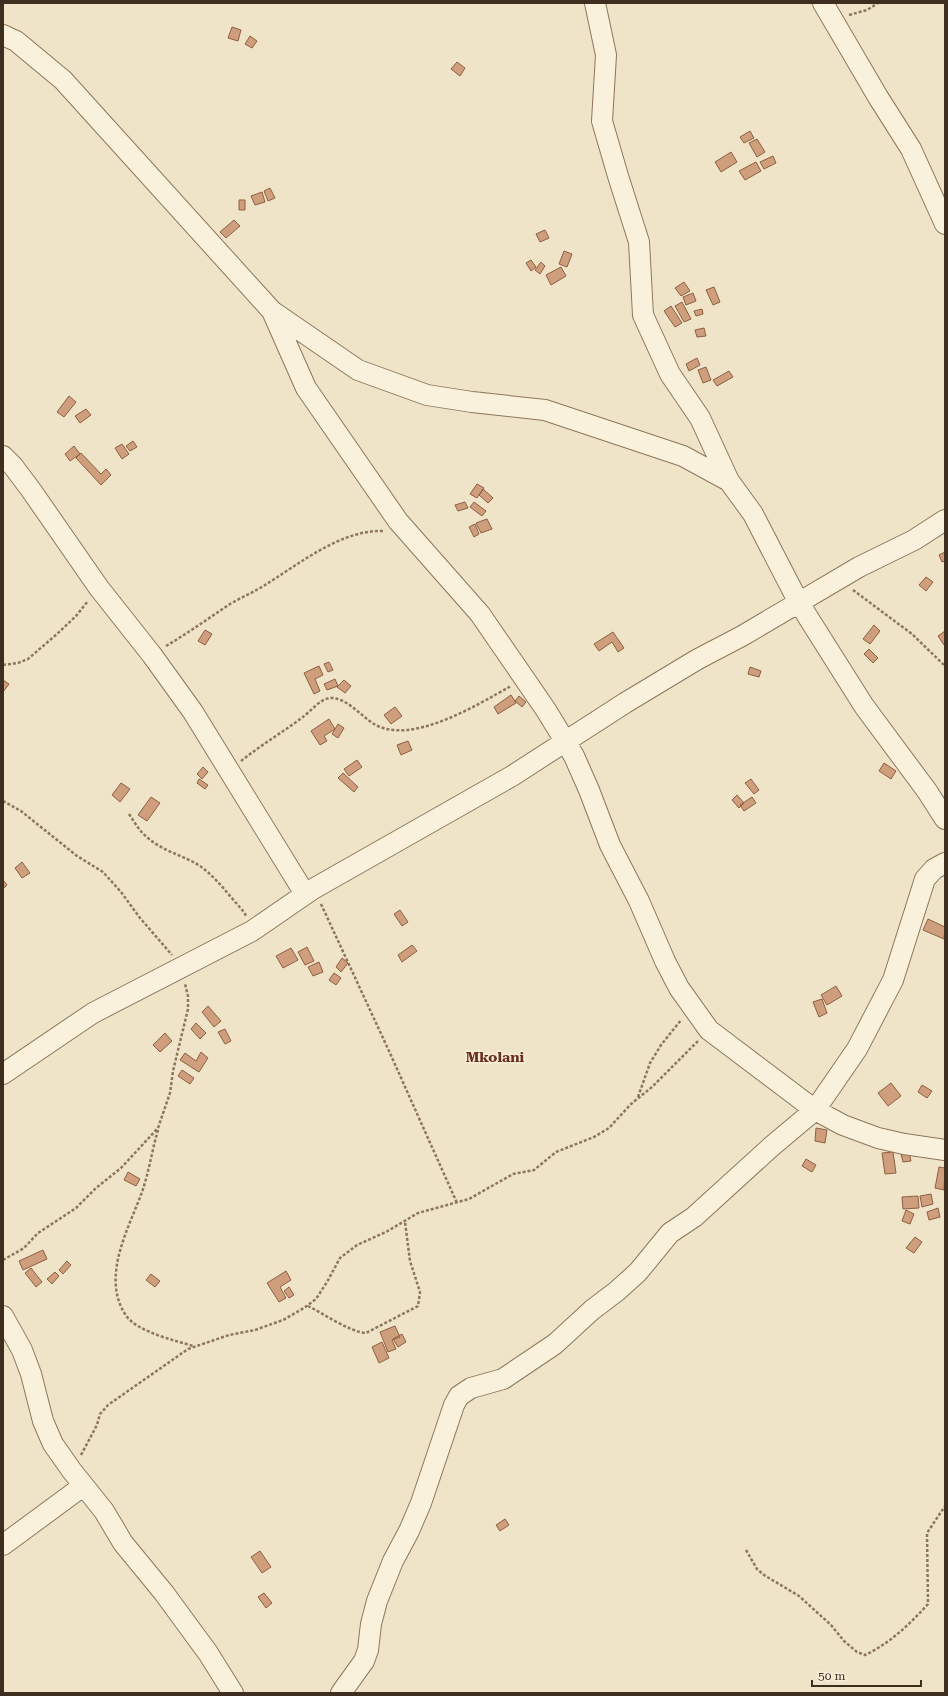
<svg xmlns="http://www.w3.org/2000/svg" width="948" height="1696" font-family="'Roboto Serif',serif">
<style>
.building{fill:#cf9f7d;stroke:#8d5f41}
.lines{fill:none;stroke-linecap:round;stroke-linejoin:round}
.minor-casing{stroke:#8d765c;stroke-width:22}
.path{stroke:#8d765c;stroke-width:2.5;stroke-dasharray:3 2;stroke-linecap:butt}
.minor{stroke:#faf1dc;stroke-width:20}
.labels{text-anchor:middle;stroke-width:3;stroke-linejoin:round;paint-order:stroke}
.quarter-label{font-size:14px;font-weight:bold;fill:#6b2e1e;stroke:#f7eed8}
</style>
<rect width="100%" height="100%" fill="#f0e4c8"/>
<path class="building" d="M232,27L241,30L238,41L228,38Z
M250,36L257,41L252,48L245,44Z
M457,62L465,68L460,76L451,69Z
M750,131L754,138L744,143L740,137Z
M757,139L765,152L757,157L749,143Z
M731,152L737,162L721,172L715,162Z
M773,156L776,163L764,169L760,162Z
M756,162L761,171L745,180L739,171Z
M270,188L275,198L268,201L264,191Z
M262,192L265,202L255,205L251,196Z
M239,200H245V210H239Z
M234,220L240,226L226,238L220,232Z
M545,230L549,238L540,242L536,234Z
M564,251L572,254L567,267L559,264Z
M531,260L536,267L531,271L526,263Z
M541,262L545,266L540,274L535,270Z
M561,267L566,276L551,285L546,275Z
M684,282L690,291L681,296L675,288Z
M714,287L720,302L713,305L706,290Z
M693,293L696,301L686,305L683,297Z
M682,302L691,319L684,322L675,306Z
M671,306L682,323L675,327L664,311Z
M702,309L703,314L696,316L694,311Z
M704,328L706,336L697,337L695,330Z
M697,358L700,365L689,371L686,364Z
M706,367L711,380L703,383L698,370Z
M729,371L733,377L717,386L713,380Z
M69,396L76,402L64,417L57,412Z
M86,409L91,415L80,423L75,416Z
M133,441L137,447L130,451L126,446Z
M122,444L129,454L122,459L115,448Z
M74,446L80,454L70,461L65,454Z
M81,453L101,474L106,469L111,475L101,485L76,458Z
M477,484L484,488L477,498L470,494Z
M483,489L493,498L488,503L479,495Z
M465,502L468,508L458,511L455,505Z
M474,502L486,511L482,516L470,507Z
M487,519L492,529L481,533L476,523Z
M475,524L479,534L474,537L469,527Z
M945,552V561L942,562L939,555Z
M926,577L933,582L926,591L919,585Z
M874,625L880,631L870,644L863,639Z
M205,630L212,634L205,645L198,641Z
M945,631V644L944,645L938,636Z
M613,632L624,648L618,652L612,642L599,651L594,644Z
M869,649L878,658L873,663L864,654Z
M329,662L333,670L328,672L324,664Z
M319,666L323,675L315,679L320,691L314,694L304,673Z
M750,667L761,671L759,677L748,674Z
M335,679L338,686L327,690L324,684Z
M3,680L9,684L3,692Z
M344,680L351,686L345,693L337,687Z
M511,695L516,703L498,714L494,707Z
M519,696L526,702L522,707L515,701Z
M395,707L402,716L391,724L384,715Z
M329,719L335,729L324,736L327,741L320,745L311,731Z
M338,724L344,728L338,738L332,734Z
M408,741L412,750L401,755L397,745Z
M357,760L362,767L349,776L344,769Z
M884,763L896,771L891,779L879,771Z
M203,767L208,772L202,779L197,774Z
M343,773L358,787L354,792L338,778Z
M199,779L208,785L205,789L197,783Z
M751,779L759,790L754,794L745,783Z
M121,783L130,789L120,802L112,795Z
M737,795L744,803L739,808L732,800Z
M151,797L160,803L147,821L138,815Z
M752,797L756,803L744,811L740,805Z
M22,862L30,873L22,878L15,868Z
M3,880L7,885L3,889Z
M400,910L408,922L402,926L394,914Z
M928,919L945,927L944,939L923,930Z
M412,945L417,951L402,962L398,955Z
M307,947L314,961L305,965L298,952Z
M291,948L298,960L283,968L276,956Z
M342,958L348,963L341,972L336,967Z
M319,962L323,972L313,976L308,967Z
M334,973L341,978L336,985L329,980Z
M836,986L842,996L827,1005L821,995Z
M822,999L827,1013L819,1017L813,1002Z
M208,1006L221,1021L214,1027L202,1012Z
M196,1023L206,1033L200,1039L191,1029Z
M225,1029L231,1041L225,1044L218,1032Z
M165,1033L172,1041L160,1052L153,1045Z
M201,1052L208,1058L199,1072L180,1060L185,1053L196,1061Z
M182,1070L194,1078L190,1084L178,1076Z
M891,1083L901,1096L888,1106L878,1093Z
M922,1085L932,1091L927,1098L918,1092Z
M816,1128L827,1130L825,1143L815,1141Z
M893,1152L896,1173L885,1174L882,1153Z
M909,1152L911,1161L903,1162L901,1154Z
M806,1159L816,1165L812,1172L802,1166Z
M939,1167L945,1168L944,1190L935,1188Z
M128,1172L140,1179L136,1186L124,1180Z
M931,1194L933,1204L922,1207L920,1196Z
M918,1196L919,1208L903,1209L902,1197Z
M938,1208L940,1217L929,1220L927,1212Z
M906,1210L914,1214L910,1224L902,1221Z
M915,1237L922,1242L914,1253L906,1248Z
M43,1250L47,1259L23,1270L19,1261Z
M67,1261L71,1265L63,1274L59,1270Z
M31,1268L42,1282L36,1287L25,1273Z
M286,1271L291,1280L280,1287L286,1298L279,1302L267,1283Z
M55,1272L59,1276L52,1284L47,1279Z
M151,1274L160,1281L155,1287L146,1280Z
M289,1287L294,1295L289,1298L284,1291Z
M395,1326L400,1337L392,1340L396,1349L388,1352L380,1332Z
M402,1334L406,1342L398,1347L393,1339Z
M382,1342L389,1358L379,1363L372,1347Z
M505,1519L509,1525L500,1531L496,1525Z
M260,1551L271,1567L262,1573L251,1557Z
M264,1593L272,1603L266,1608L258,1597Z"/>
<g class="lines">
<defs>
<path id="minor" d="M595,3L606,55L602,121L618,176L639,242L643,315L670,374L700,418L729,481
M823,3L878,97L911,149L945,224
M3,35L16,41L63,80L272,311L358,370L427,395L472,402L545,410L683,456L729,481L753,514L799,603L864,706L927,791L945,819
M272,311L306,388L398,521L480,614L546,710L574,756L589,790L610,845L639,901L665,961L679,988L709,1030L815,1110L843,1125L878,1138L904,1144L945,1150
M3,456L13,466L31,490L99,588L152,655L193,712L305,894
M3,1074L93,1013L252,931L313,889L512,776L625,703L698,659L742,636L859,567L914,540L945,520
M3,1316L22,1350L31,1374L43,1421L53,1444L72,1471L104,1511L123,1543L164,1593L208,1653L233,1693
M3,1545L83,1486
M341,1693L364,1661L368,1650L371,1624L377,1601L393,1561L409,1531L421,1503L454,1405L459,1396L471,1388L503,1379L555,1344L592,1310L617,1291L638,1272L670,1233L694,1217L772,1146L815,1110L857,1049L893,980L925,879L934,869L945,863"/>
</defs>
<use href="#minor" class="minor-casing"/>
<path class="path" d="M849,15L867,10L878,3
M853,590L912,634L945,666
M166,646C188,633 209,618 230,604C242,597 254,592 265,585C299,564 342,529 384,531
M3,665L18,663L28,659L57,634L76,616L88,601
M241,761C261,745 283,732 303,717C311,711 320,699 330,698C346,697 361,716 374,724C411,746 477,705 511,686
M3,801L21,811L77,856L103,872L121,892L140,918L172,955
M129,814C135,823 140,832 148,838C165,853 188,856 204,869C219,881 231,898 244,912L246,916
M321,904L389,1051L457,1203
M638,1097L650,1063L661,1045L681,1020
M158,1130C152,1150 149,1172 142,1192C129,1228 101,1276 125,1314C136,1332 174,1340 193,1346
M3,1260L24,1248L38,1233L76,1208L96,1188L121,1168L158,1128L170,1093L173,1071L188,1009V996L185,984
M308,1306C324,1314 350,1332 366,1333L418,1306L420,1292L410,1261L405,1222
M81,1455L97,1425L100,1414L108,1405L188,1349L229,1335L255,1330L283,1320L304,1308L316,1299L327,1282L340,1258L357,1245L386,1232L418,1213L469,1199L513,1174L534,1170L556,1152L594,1137L609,1128L631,1104L652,1087L698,1041
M746,1550L757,1569L764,1575L799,1596L831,1625L844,1641L857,1652L865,1655C889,1644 910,1624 928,1604L927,1533L945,1506"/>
<use href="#minor" class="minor"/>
</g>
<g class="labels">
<g class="quarter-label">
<text x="495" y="1062">Mkolani</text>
</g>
</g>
<rect width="948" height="1696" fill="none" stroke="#3d2e20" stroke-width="8"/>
<path d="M812 1680v6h109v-6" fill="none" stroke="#3d2e20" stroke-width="2"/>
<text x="818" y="1680" font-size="12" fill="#3d2e20" stroke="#f7eed8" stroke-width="3" paint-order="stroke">50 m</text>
</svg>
